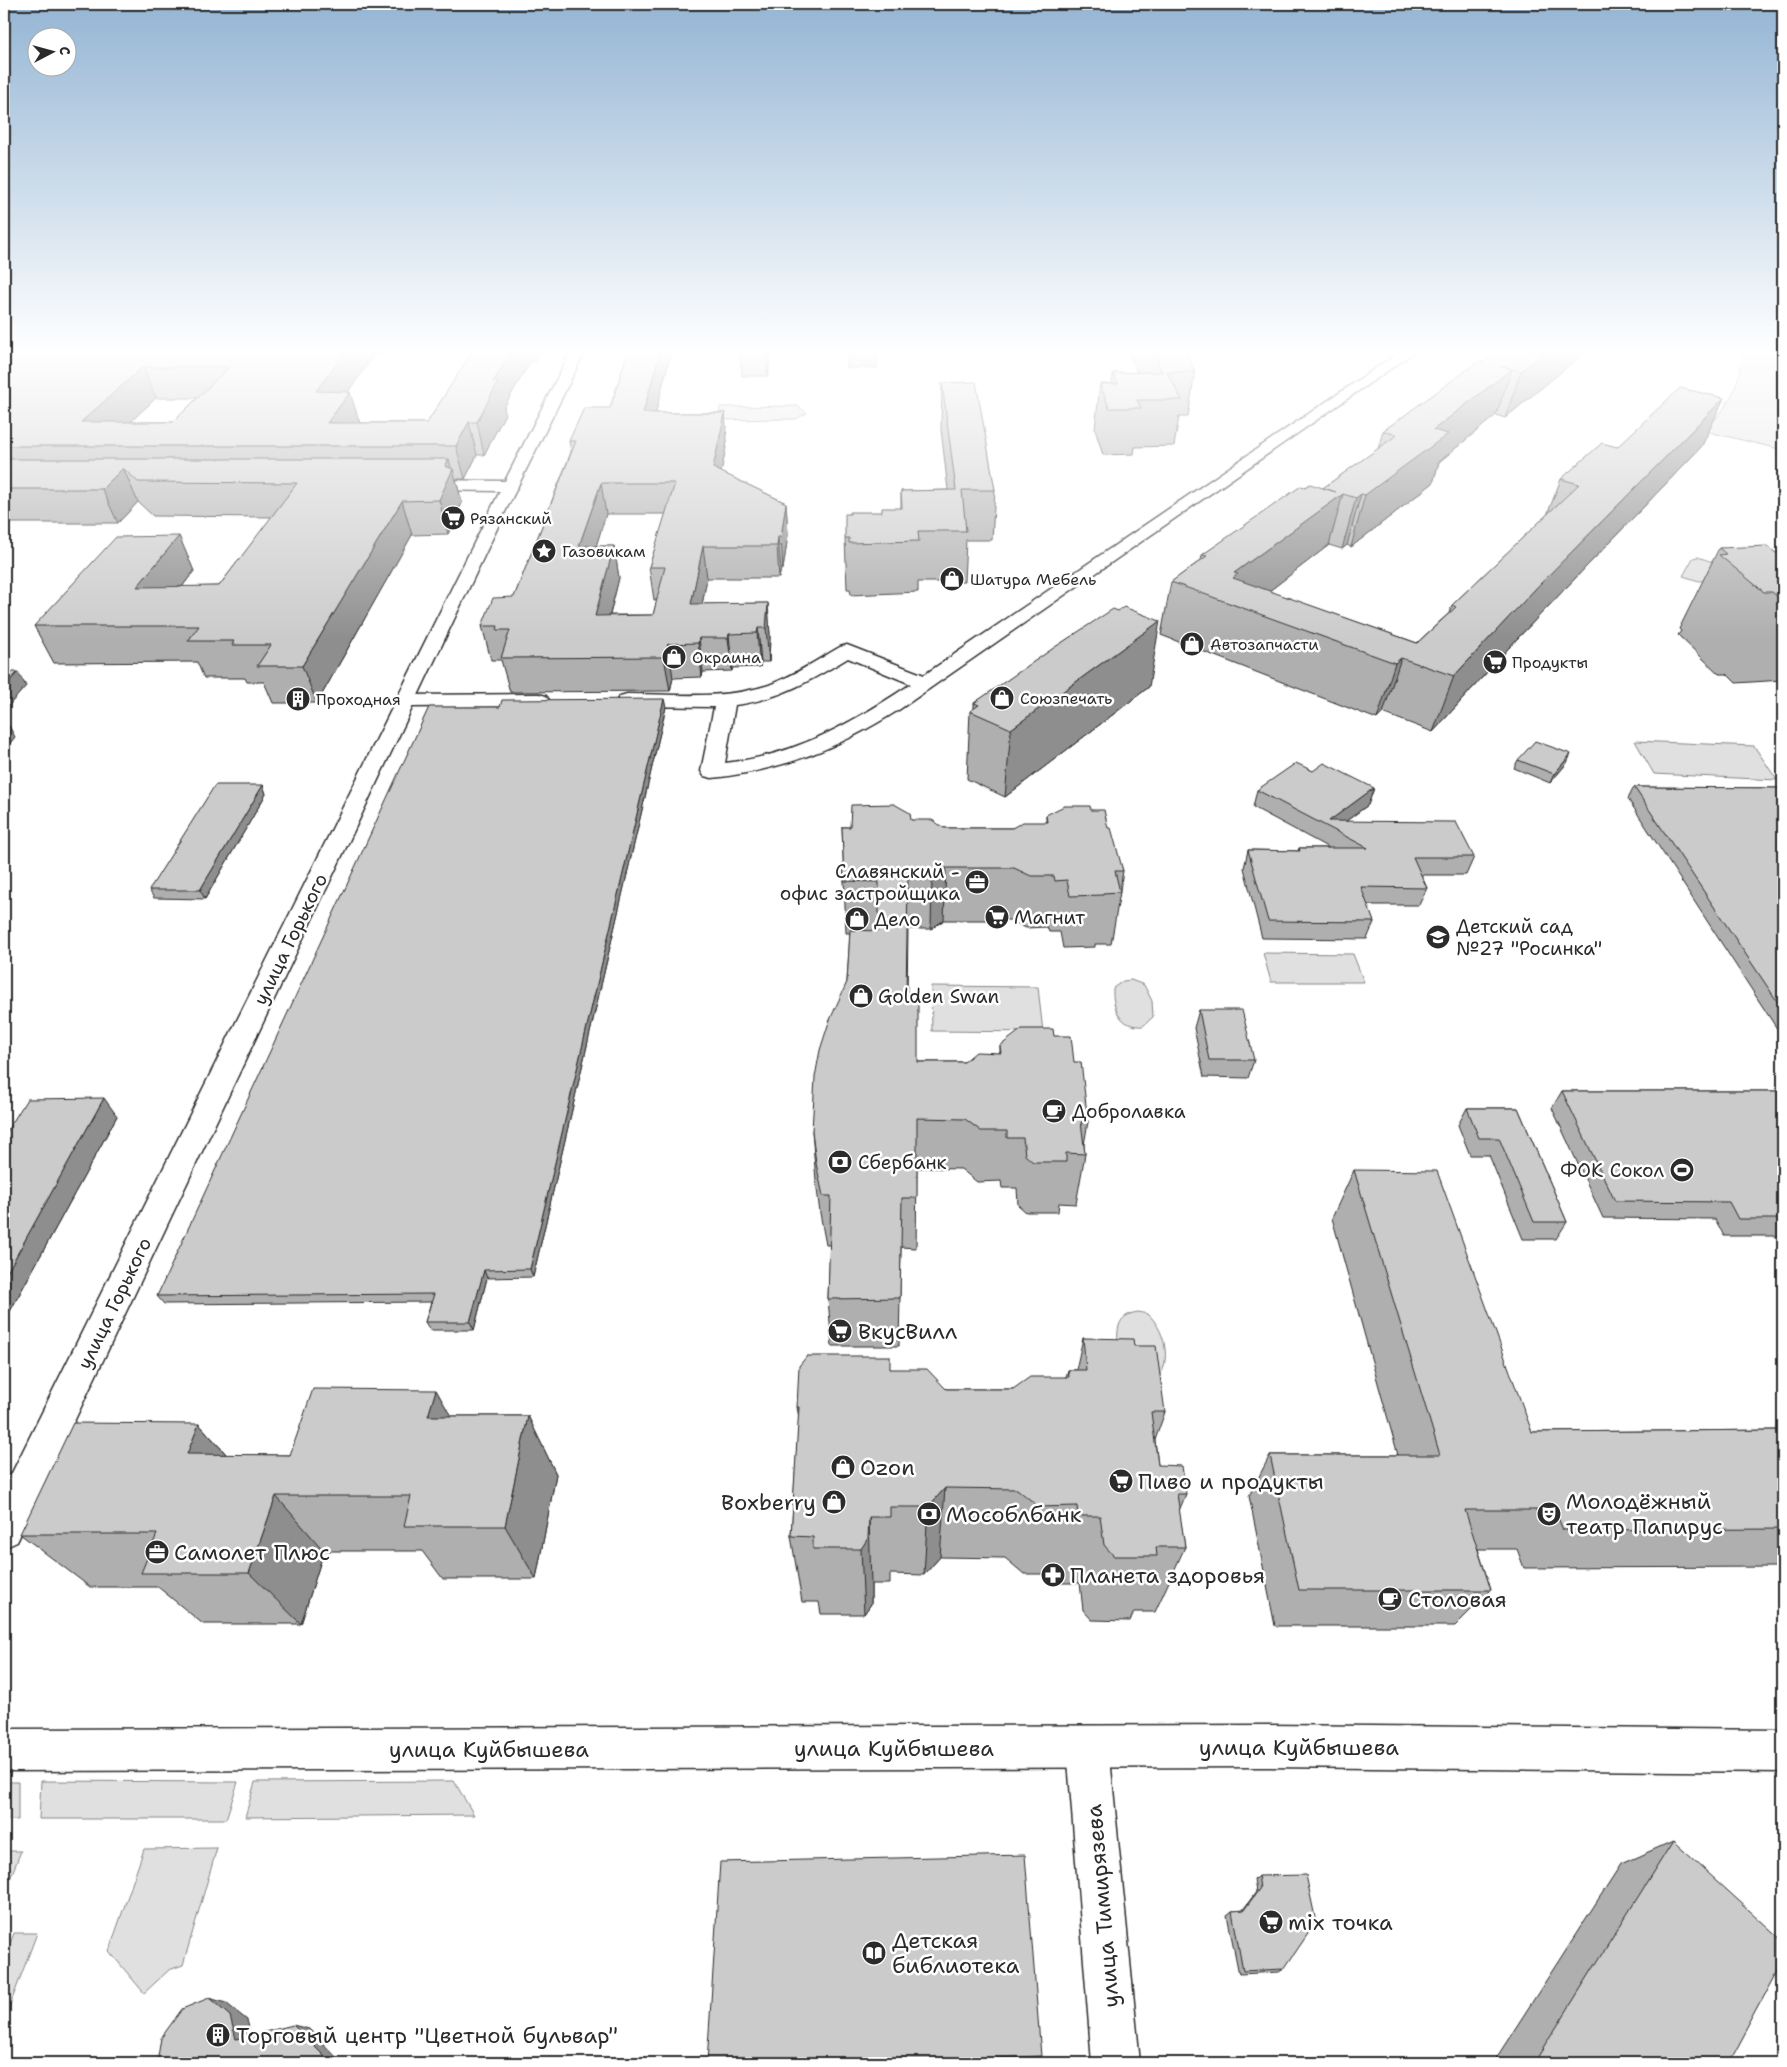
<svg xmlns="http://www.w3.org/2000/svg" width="1787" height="2067" font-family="'Shantell Sans',sans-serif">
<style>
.green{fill:#e0e0e0;stroke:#868686}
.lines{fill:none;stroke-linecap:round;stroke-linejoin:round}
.street-casing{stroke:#2b2b2b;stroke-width:3}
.secondary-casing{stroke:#2b2b2b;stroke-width:3}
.street{fill:#fff;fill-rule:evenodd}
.secondary{fill:#fff;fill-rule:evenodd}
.wall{fill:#afafaf;stroke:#2b2b2b;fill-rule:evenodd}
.shaded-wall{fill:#8e8e8e;stroke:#2b2b2b}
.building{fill:#cbcbcb;stroke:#2b2b2b;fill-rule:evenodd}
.labels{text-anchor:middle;stroke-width:5;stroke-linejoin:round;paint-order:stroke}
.far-poi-label{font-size:16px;fill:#2b2b2b;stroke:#fff;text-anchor:start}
.poi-label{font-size:19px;fill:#2b2b2b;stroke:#fff;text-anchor:start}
.street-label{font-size:19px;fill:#2b2b2b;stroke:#fff}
.near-poi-label{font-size:22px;fill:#2b2b2b;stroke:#fff;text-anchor:start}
.near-street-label{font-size:22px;fill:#2b2b2b;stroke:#fff}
</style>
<rect width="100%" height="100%" fill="#fff"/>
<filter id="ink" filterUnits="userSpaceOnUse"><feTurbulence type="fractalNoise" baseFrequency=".02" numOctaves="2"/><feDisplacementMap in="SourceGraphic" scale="10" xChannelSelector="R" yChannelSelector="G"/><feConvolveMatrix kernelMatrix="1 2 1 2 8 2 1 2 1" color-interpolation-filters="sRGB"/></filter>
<g filter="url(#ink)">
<path class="green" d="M1736,349H1783V450L1705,431C1730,403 1737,392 1743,355Z
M798,406L807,413L796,419L718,420L720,407Z
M1698,557L1727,567L1741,579L1699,581L1683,576L1693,558Z
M1635,741L1754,746L1777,780L1654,774Z
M1263,953L1353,954L1364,982H1271Z
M1131,980L1144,985L1152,1001L1153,1017L1143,1026C1120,1028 1112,1008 1113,988L1123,981Z
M931,986L1038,987L1043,1032L932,1031Z
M1138,1312L1148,1314C1163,1328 1171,1355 1161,1374L1154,1377L1118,1346C1117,1329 1117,1315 1138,1312Z
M41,1781L238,1782L226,1819H39Z
M454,1781L474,1815L245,1817L255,1782Z
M4,1782H18V1820H4Z
M217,1848L183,1965L169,1970L144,1993L109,1951L144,1849Z
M4,1851H21L4,1894Z
M14,1933H37L4,2021V1960Z"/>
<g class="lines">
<defs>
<path id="street" d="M1404,349H1419L900,709C839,748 784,770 712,778L704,776L701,771L714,707L627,706L620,704L617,700L620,696L627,694C674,694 724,700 769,685C794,676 817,660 840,647L847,645L924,675ZM848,658L911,684C854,722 795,756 725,763L735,705C778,700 812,680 848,658Z
M539,694L546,696L549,700L546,704L539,706L406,707L399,705L396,701L399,697L406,695Z
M1088,1727L1103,1733L1109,1748L1140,2063H1092L1067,1748L1073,1733Z"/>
<path id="secondary" d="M572,349H586L502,518L17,1542L4,1548V1489L500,491L421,490L415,488L413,485L415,482L421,480L505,481Z
M1266,1725L1783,1730V1772L1266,1767L4,1771V1729Z"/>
</defs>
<use href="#street" class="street-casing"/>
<use href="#secondary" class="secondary-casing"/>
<use href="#street" class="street"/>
<use href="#secondary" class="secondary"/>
</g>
<path class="wall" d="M17,349H421L417,354H375L348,392L360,423H427L474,349H542L535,362H530L504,407L505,414L484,455H477L465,479H456L462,503L448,534L412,535L317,703H273L264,682H247L245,678H204L197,662L54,663L34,626L179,536L194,571L182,587L219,586L272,517L153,516L138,502L118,523H4V359ZM156,398H197L173,422H130Z
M629,349H672L655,413H725L727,442L721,472L786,503L788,535L783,569H781L779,578H707L702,604L768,603L770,636L769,662H761L760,667L732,668V671L703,672L702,677L673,678L670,691L510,692L501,660H491L482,626L514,597L571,452L569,441L610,408ZM606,514H666L649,567L654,600H657L653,615H610L619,578L614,546H596Z
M740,349H771L768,376H742Z
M846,349H877V368H847Z
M1127,349H1184L1195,372L1188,417H1179L1174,446L1135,447L1134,454L1103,455L1095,429L1100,384H1112L1113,373L1137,372Z
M1501,349H1590L1572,363L1505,418L1496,415L1439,462L1433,483L1351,547L1347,545L1342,549L1329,545L1269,591L1417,643L1449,613L1452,605L1547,515L1561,479L1617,447L1702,446L1516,640L1433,732L1383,713L1377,719L1161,635L1171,582L1201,560L1202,555L1305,487L1323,488L1378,449L1383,431L1484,362Z
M942,383L995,490L992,540H966L964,582H918V592L851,595L850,589H847L845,538L882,512L901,508V491L948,490L941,429Z
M1719,548L1776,553L1783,552V680L1736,683L1727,674H1719L1678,635L1681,631L1679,629Z
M1118,611L1149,687L1005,797L967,779L970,711L974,709V703Z
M666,707L533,1277L487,1278L474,1330H430L425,1322L431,1302L164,1304L157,1296Z
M1518,760L1567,763L1550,783L1514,768Z
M1313,771L1374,788L1368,805L1346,821L1474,857L1466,875H1421L1427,888L1419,905H1367L1374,922L1367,939L1262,938L1244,868L1248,850L1298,851L1299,848H1329L1253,807L1257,790Z
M263,785L266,794L205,899L154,898L149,890Z
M1634,787L1783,788V1038L1628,799Z
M1091,810L1108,828L1123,871L1120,890V892L1111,944H1095V947L1063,948L1060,932H1049L1047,927L1026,928L1010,920H944L931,929H908L907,996L918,1062H964L1000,1053V1046L1054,1036L1074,1062L1088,1122L1084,1145L1085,1154L1076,1204L1059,1203L1058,1212H1026L1018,1205L1017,1188H1002L1001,1181L977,1182L961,1169L917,1168L916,1248L901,1247L899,1346H832L828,1299L830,1245H826L820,1213L816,1181L812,1131L847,982L850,933H846L842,827H850L911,820L944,828H1012L1046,822V815Z
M1199,1010L1254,1060L1248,1078L1204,1077L1194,1028Z
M1562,1091H1783V1236H1724L1715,1219L1603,1218L1552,1108Z
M1467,1108H1518L1567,1222L1556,1239H1523L1489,1155H1470L1458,1125Z
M117,1116L8,1315H4V1136Z
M1354,1170L1532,1432L1783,1430V1567L1524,1568L1517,1549H1478L1491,1590L1455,1626H1275L1249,1496L1270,1455H1398L1332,1218Z
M1083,1338L1134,1346L1165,1412L1155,1440L1158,1465L1186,1494L1179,1511L1185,1547L1155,1612H1134L1130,1621L1092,1620L1083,1610L1080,1583H1060L1059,1574H1024L1005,1558L940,1557L924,1575L890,1574V1584H871V1604L864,1614H821L819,1602H802L791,1536L799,1418L797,1407L890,1369L946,1389H1013L1066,1377L1068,1370H1076Z
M436,1390L450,1416H528L556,1474L536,1579H443L422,1551H324L301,1624H203L158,1587H90L20,1534L199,1424L227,1455H290Z
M1673,1841L1729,2063H1493L1621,1864Z
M1258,1876L1284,1969L1279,1972L1239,1974L1227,1915L1232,1911H1242L1256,1892L1254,1880Z
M1041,2056L1033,2063H707Z"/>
<path class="shaded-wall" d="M348,349H374L375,354L326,423L316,391Z
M416,349H421L417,354Z
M514,349H528L530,362L504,407L505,414L484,455L477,422L493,382Z
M533,349H542L535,362Z
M661,349H672L648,443L643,413Z
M766,349H771L768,376Z
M1549,349H1590L1572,363L1505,418L1521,371Z
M143,367L156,398L105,446L81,422Z
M1512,369L1496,415L1439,462L1433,483L1351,547L1365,495L1433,430Z
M350,392L360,424L327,423Z
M1724,398L1702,446L1516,640L1433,732L1454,676L1538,586Z
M725,413L727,442L716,499L713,468Z
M469,422L477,455L465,479L456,446Z
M449,459L452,472L453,469L462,503L448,534L439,500L445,466Z
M123,468L138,502L118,523L102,489Z
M601,483L606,514L586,579L579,546Z
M1343,494L1329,545L1246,609L1227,602L1234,573Z
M1361,494L1347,545L1342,549L1356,498Z
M402,501L412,535L317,703L302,666Z
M786,503L788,535L783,569L781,537Z
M179,536L194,571L154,623L137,587Z
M778,537L781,569L779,578L777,546Z
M614,546L619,578L601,649L595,616Z
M703,546L707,578L696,638L691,604Z
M768,603L770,636L769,662L766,628Z
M1160,621L1149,687L1005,797L1011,729Z
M758,628L761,662L760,667L757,633Z
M729,634L732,668V671L728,638Z
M699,638L703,672L702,677L698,643Z
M668,644L673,678L670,691L664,657Z
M1401,658L1383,713L1377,719L1395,663Z
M18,672L26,686L4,711V687Z
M664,699L666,707L533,1277L530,1269Z
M7,722L15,737L4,751V726Z
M1571,754L1567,763L1550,783L1554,774Z
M263,785L266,794L205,899L200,890Z
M1374,788L1368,805L1334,830L1329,821Z
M946,868L944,920L931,929L932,877Z
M104,1098L117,1116L8,1315L4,1311V1278Z
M484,1270L487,1278L474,1330L470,1322Z
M436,1390L470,1449L428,1416Z
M528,1416L556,1474L536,1579L505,1526Z
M199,1424L251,1482L187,1454Z
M945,1488L940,1557L924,1575L928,1507Z
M276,1496L324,1551L301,1624L249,1573Z
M869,1517L871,1584V1604L864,1614L861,1549Z
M209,1998L226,2003L247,2020L253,2043L236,2039Z
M293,2025L309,2029L342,2063H325Z"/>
<path class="building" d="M17,349H348L316,391L350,392L327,423H427L474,349H514L493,382H498L477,422H469L456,446H4V359ZM143,367H229L173,422H81Z
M629,349H661L643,413H725L713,468L786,503L781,537H778L777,546H703L691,604L768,603L766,628H758L757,633L729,634L728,638H699L698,643L668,644L664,657L501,658L510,630H497L498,626H482L493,598L514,597L576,441H569L584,408H610ZM601,483H675L649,567H665L653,615L595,616L614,546H579Z
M1152,349H1184L1195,372H1167L1182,400H1137L1141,408H1109L1100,384H1118L1113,373L1162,372Z
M1501,349H1549L1521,371L1500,366L1512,369L1433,430L1448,434L1365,495L1361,494L1356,498L1343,494L1234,573L1238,574L1233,578L1417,643L1456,607L1452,605L1579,484L1561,479L1602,443L1617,447L1680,388L1724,398L1538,586L1454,676L1401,658L1395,663L1171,582L1207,556L1202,555L1301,486L1305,487L1310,484L1336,492L1323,488L1397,435L1383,431L1479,361L1484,362Z
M976,382L995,490H962L966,531H918L919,541L849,543V538H845V514H850V512H882V508H902L901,491L956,490L942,383Z
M4,459H449L445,466L453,469L439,500L402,501L302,666H257L271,645H232L234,641H188L199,626H34L116,537L179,536L137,587L219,586L297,483L138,482L123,468L102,489H4Z
M1767,546L1776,553L1783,552V601L1772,592H1764L1719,555L1726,554L1719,548Z
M1124,607L1160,621L1011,729L970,711L979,705L974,703L1055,647L1113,609L1118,611Z
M4,672H18L4,687Z
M664,699L530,1269L484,1270L470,1322H425L434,1294L157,1296L429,707H500L502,700Z
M1535,741L1571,754L1554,774L1518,760Z
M1296,763L1313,771L1324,763L1374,788L1329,821L1456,822L1474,857H1413L1427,888L1361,887L1374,922L1268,921L1248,850L1300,851L1299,848H1368L1257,790Z
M215,785H263L200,890H149Z
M1634,787L1783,788V1010Z
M894,804L910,813L911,820H932L944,828H1012L1023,822H1047L1046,815L1064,806H1090L1091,810H1104L1108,828H1111L1123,871H1115L1120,892L1103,893V895L1070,896L1067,880L1055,881L1054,876H1031L1014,868H946L932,877H908L906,996H918V1062H964L976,1052L1001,1053L1000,1046L1022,1029H1053L1054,1036H1071L1074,1062H1081L1088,1122H1081L1085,1154L1066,1153V1162H1033L1025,1155L1023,1138H1007V1131H981L965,1119L917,1118V1198H902L900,1298L828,1299L831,1196H823L816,1163L812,1131L815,1077L820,1050L829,1022L847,982L850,930L879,931V882L844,881L842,827H850L851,805Z
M1199,1010H1242L1254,1060H1209Z
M1562,1091H1783V1219H1738L1729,1202L1615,1201Z
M104,1098L4,1278V1136L27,1099Z
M1467,1108H1518L1567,1222H1534L1499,1138H1479Z
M1354,1170L1437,1171L1532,1432L1783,1430V1529L1563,1530L1555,1510H1465L1491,1590H1299L1270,1455H1440Z
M1083,1338L1133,1339L1134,1346H1156L1165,1412H1151L1158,1465L1182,1466L1186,1494H1177L1185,1547H1156L1157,1556H1114L1104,1545L1100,1516H1078L1077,1506L1039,1507L1017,1489L945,1488L928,1507H890V1517H869L868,1538L861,1549H813V1537L791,1536L799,1407H797L799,1366L807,1356H890V1369H927L946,1389H1013L1030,1377H1069L1068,1370H1086Z
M313,1389L436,1390L428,1416H528L505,1526H404L411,1496H276L249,1573H141L157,1534H20L73,1423L199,1424L187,1454L290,1455Z
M1673,1841L1783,1941V1963L1729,2063H1534Z
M1025,1855L1041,2056L996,2058V2063H707L720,1862Z
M1306,1875L1316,1922L1284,1969L1243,1971L1232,1911L1244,1910L1260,1888L1258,1876Z
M209,1998L230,2016L236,2039L293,2025L327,2059L325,2063H157L161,2038L182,2009Z"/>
</g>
<linearGradient id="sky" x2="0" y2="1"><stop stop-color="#94b5d4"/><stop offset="0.55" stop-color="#fff"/><stop offset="1" stop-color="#fff" stop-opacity="0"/></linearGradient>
<rect width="1787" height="639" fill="url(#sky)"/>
<defs>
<symbol id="supermarket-disc" viewBox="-11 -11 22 22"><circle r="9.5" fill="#2b2b2b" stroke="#fff"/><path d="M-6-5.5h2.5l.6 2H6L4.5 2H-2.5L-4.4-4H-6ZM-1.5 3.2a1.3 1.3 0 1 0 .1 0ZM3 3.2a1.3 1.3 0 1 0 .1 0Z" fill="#fff"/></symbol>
<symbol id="sight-disc" viewBox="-11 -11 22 22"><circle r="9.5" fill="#2b2b2b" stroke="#fff"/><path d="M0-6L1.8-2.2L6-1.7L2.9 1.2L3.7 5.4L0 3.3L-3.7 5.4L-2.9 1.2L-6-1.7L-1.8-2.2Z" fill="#fff"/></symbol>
<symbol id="shop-disc" viewBox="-11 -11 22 22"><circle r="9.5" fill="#2b2b2b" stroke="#fff"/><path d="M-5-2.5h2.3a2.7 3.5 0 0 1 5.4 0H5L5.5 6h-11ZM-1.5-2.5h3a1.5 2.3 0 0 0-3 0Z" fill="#fff"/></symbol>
<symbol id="building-disc" viewBox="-11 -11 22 22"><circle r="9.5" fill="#2b2b2b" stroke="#fff"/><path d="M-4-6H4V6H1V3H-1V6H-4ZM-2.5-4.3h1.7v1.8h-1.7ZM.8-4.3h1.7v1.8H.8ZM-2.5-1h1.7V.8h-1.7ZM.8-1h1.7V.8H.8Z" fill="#fff"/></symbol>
<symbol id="office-disc" viewBox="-11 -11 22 22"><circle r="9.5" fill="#2b2b2b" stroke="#fff"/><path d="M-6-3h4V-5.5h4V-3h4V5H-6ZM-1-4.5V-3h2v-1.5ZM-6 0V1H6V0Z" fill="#fff"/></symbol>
<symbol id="school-disc" viewBox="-11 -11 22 22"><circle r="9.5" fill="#2b2b2b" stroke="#fff"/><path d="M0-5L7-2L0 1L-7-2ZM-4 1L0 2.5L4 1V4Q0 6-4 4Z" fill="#fff"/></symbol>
<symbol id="cafe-disc" viewBox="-11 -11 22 22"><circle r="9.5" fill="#2b2b2b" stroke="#fff"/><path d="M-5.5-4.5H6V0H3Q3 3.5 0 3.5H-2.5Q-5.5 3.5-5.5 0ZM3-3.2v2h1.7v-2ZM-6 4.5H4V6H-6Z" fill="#fff"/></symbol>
<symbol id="bank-disc" viewBox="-11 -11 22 22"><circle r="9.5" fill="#2b2b2b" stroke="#fff"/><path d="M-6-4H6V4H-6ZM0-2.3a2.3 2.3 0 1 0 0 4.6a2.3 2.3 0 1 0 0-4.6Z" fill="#fff"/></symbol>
<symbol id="stadium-disc" viewBox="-11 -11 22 22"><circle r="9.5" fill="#2b2b2b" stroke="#fff"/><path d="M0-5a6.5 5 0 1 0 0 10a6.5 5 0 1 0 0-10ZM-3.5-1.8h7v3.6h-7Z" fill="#fff"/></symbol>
<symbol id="theatre-disc" viewBox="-11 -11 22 22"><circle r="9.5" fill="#2b2b2b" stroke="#fff"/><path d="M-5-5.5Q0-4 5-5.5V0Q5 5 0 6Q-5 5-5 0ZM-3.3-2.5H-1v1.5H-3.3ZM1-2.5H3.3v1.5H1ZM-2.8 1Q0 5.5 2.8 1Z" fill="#fff"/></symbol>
<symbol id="pharmacy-disc" viewBox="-11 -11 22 22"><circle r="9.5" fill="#2b2b2b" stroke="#fff"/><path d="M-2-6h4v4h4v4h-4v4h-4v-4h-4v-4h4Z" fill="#fff"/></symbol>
<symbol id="library-disc" viewBox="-11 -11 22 22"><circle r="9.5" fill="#2b2b2b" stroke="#fff"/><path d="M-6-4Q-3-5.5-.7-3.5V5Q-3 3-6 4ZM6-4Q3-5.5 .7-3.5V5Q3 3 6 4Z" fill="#fff"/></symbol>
</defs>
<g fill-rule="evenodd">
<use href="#supermarket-disc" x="439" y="504" width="28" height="28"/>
<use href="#sight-disc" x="530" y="537" width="28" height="28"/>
<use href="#shop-disc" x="938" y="565" width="28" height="28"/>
<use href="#shop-disc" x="1178" y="630" width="28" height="28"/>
<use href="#shop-disc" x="660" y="643" width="28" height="28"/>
<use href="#supermarket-disc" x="1481" y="648" width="28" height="28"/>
<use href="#shop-disc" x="988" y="684" width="28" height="28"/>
<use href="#building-disc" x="284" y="685" width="28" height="28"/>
<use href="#office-disc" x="963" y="868" width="28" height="28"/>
<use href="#supermarket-disc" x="983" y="903" width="28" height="28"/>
<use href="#shop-disc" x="843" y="905" width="28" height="28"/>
<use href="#school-disc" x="1424" y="923" width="28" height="28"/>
<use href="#shop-disc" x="847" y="982" width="28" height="28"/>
<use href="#cafe-disc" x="1040" y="1097" width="28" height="28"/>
<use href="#bank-disc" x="826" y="1148" width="28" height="28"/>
<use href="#stadium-disc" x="1668" y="1156" width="28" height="28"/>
<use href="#supermarket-disc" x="826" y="1317" width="28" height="28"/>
<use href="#shop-disc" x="829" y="1453" width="28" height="28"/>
<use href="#supermarket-disc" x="1107" y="1467" width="28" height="28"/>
<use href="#shop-disc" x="820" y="1488" width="28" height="28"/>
<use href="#bank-disc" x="915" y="1500" width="28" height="28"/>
<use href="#theatre-disc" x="1535" y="1500" width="28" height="28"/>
<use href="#office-disc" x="143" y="1538" width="28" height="28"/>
<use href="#pharmacy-disc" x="1039" y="1561" width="28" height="28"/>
<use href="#cafe-disc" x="1376" y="1585" width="28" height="28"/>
<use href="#supermarket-disc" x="1257" y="1908" width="28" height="28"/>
<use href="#library-disc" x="860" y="1939" width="28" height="28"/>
<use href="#building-disc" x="204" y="2021" width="28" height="28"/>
</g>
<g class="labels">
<g class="far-poi-label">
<text x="470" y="524">Рязанский</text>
<text x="562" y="557">Газовикам</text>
<text x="970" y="585">Шатура Мебель</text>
<text x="1210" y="650">Автозапчасти</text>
<text x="692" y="663">Окраина</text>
<text x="1512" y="668">Продукты</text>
<text x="1020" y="704">Союзпечать</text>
<text x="316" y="705">Проходная</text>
</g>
<g class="poi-label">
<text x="960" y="878" text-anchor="end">Славянский -<tspan x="960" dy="22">офис застройщика</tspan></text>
<text x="1014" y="924">Магнит</text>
<text x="874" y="926">Дело</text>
<text x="1456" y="933">Детский сад<tspan x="1456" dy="22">№27 "Росинка"</tspan></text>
<text x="878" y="1003">Golden Swan</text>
<text x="1072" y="1118">Добролавка</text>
<text x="858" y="1169">Сбербанк</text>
<text x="1664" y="1177" text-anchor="end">ФОК Сокол</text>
</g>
<g class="street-label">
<text transform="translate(290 939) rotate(-64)" y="7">улица Горького</text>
<text transform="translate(114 1303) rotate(-64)" y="7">улица Горького</text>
</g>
<g class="near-poi-label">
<text x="858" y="1339">ВкусВилл</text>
<text x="860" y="1475">Ozon</text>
<text x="1138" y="1489">Пиво и продукты</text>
<text x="1566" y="1509">Молодёжный<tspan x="1566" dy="25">театр Папирус</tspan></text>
<text x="816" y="1510" text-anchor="end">Boxberry</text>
<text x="946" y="1522">Мособлбанк</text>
<text x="174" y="1560">Самолет Плюс</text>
<text x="1070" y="1583">Планета здоровья</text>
<text x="1408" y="1607">Столовая</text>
<text x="1288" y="1930">mix точка</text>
<text x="892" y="1948">Детская<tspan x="892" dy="25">библиотека</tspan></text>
<text x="236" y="2043">Торговый центр "Цветной бульвар"</text>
</g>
<g class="near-street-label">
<text x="1299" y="1755">улица Куйбышева</text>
<text x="894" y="1756">улица Куйбышева</text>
<text x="489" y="1757">улица Куйбышева</text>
<text transform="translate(1102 1906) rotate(-95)" y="8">улица Тимирязева</text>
</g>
</g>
<rect width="1787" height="2067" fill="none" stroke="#fff" stroke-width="20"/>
<rect x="10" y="10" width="1767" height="2047" fill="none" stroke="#2b2b2b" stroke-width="2" filter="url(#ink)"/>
<g transform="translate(52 52) rotate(84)"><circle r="24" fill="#ffffff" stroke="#aaaaaa"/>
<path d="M0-4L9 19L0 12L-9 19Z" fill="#2b2b2b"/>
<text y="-8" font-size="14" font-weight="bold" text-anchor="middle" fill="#2b2b2b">С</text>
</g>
</svg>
